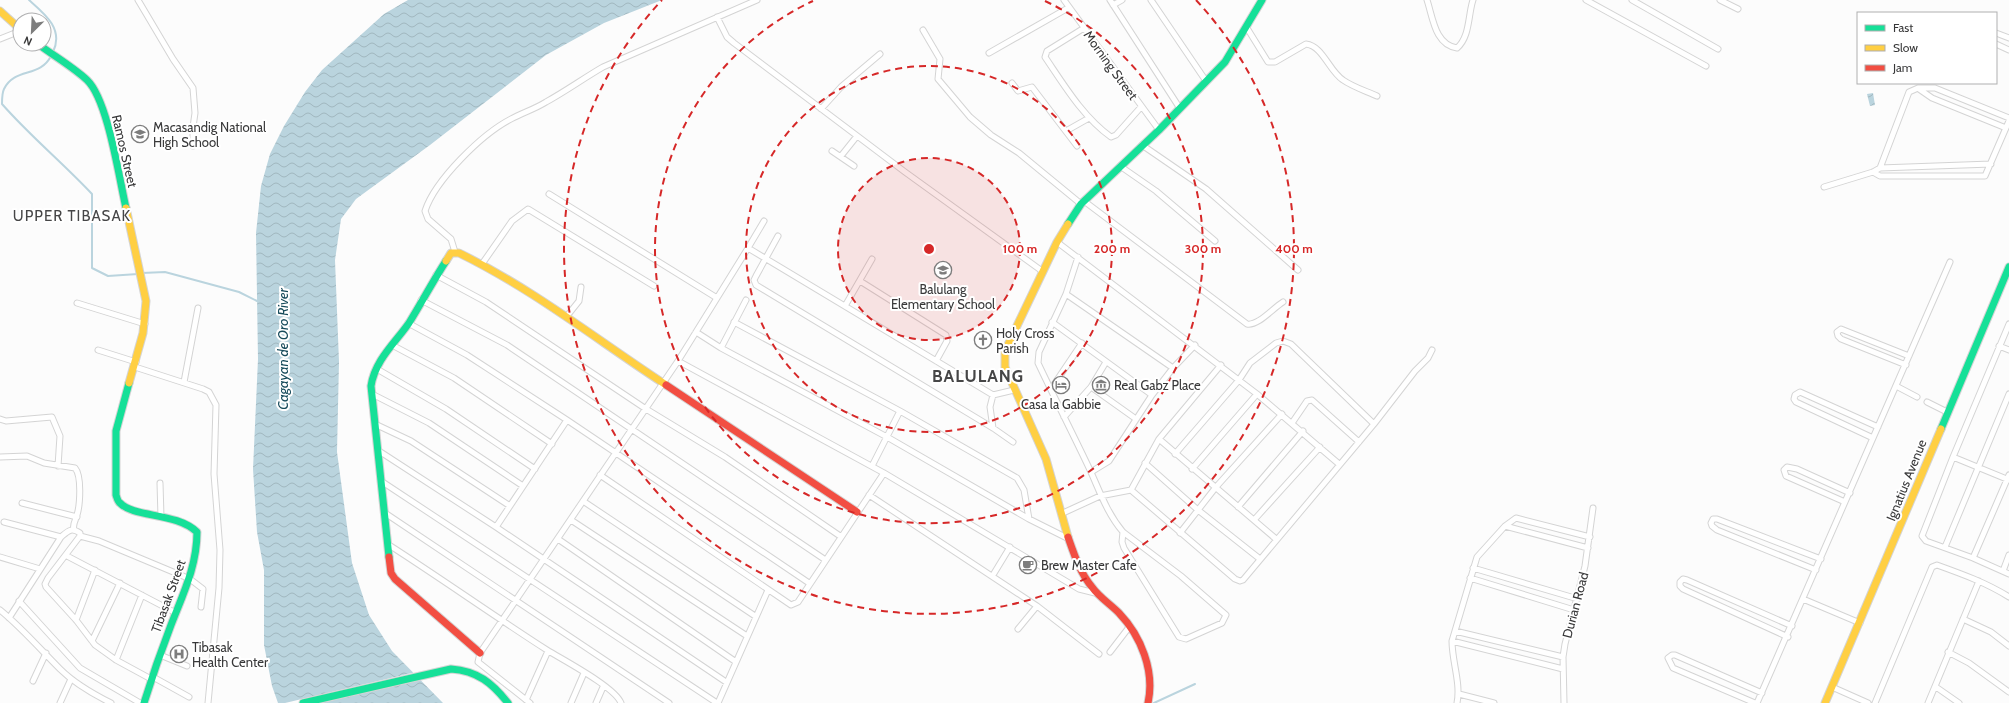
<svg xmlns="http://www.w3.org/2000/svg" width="2009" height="703" font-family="Cabin,sans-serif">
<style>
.water{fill:url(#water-waves)}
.pier{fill:#fcfcfc}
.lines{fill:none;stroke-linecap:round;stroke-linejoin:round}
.stream{stroke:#bad4de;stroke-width:2}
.street-casing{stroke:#d4d4d4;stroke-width:7}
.fast-casing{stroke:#d4d4d4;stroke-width:9}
.slow-casing{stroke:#d4d4d4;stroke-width:9}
.jam-casing{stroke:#d4d4d4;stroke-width:9}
.street{stroke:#fff;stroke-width:5}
.fast{stroke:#16e098;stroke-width:7}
.slow{stroke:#ffcf43;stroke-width:7}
.jam{stroke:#f24e42;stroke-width:7}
.ring{fill:none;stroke:#d62828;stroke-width:2;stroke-dasharray:7 5}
.labels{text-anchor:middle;stroke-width:4;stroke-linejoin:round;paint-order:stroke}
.street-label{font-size:13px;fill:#383839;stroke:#fff}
.poi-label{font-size:13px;fill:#383839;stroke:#fff;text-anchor:start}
.water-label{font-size:14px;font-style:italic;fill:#164a5a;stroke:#fff}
.quarter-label{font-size:15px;letter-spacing:1px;fill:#464647;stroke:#fff}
.district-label{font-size:17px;font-weight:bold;letter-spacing:1px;fill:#464647;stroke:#fff}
.centre{fill:#d62828;stroke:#fff;stroke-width:2}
.ring-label{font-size:12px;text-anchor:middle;font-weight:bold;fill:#d62828;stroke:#fff;stroke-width:4;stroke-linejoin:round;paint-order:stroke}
</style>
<defs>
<pattern id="water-waves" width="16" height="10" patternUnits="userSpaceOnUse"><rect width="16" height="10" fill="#bad4de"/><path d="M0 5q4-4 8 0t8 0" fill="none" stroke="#a1b7bf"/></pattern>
</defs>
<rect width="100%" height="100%" fill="#fcfcfc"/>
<path class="water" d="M408,0H662L604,23L546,55L430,145L356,199L341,219L335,260L339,362L337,452L352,563L369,615L392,651L443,703H278L272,686L264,645V570L257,532L253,469L258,359L256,233L261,186L270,154L284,126L305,92L322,70L384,14Z
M1873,93L1875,105L1870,106L1867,94Z"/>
<path class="pier" d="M416,672L423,679L321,703H285Z"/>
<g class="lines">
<path class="stream" d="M29,0C45,14 64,29 53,52
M51,56C40,78 15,67 4,89C2,93 2,99 2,104C30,136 63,163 92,194V268L108,276L138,274
M142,273L165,272L239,292L257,301
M1154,703L1195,684"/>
<defs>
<path id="street" d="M138,0L173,59L193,88L195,113L193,127V146
M1064,0L1159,130
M1110,0L1179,107
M1151,0L1206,81
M1427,0C1433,18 1435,45 1457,48C1470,37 1468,15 1473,0
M1586,0L1706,66
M1632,0L1718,49
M1720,0L1738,9
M1113,5L1122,0
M717,17L727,37L734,43L905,172L1042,271
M1084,28L1047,51L1045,57C1064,85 1083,117 1111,137L1116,135L1141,107
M1247,28L1268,62H1275L1306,44C1323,46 1329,71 1343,80C1353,87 1366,91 1377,96
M923,30L940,59L938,79L970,117L991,135L1019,153L1081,204
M1996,33L2009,38
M0,39L20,31
M1996,44L2009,50
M989,53L1068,8
M1012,83L1018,91L1032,87L1077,146
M1919,89L1932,98L2006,128
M821,109L841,87L880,54
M1066,131L1089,118
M1142,145L1206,189L1298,270
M832,151L854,166
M841,156L857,136
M1120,166L1156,191L1215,241
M1880,168L1909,92L1918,88H1935L2009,118
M1873,172L1880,176H1985L2009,121
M1824,187L1873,172L1880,168L1991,164
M549,194L717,298
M1084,201L1247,324C1258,326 1272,309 1283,302
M778,236L756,276L754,280L756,285L993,428L1013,442
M1057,242L1257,394L1339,464
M748,248L764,221
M455,252L451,239L428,219L425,211C435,180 482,134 511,119C522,113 535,109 546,102C566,91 584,78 603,67L757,0
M1078,257L1066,294L1039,352L1038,363C1055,399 1073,434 1090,470C1100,492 1107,513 1123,532L1181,576L1226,615L1222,623L1186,639L1179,637L1124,548L1122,542L1123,532
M482,264L512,221L528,209L654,286
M436,275L486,302L646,409L725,457L840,536
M860,281L946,335L947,341L936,361
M1066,294L1173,368
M421,300L507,345L824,559
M77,303L145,324
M845,306L872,259
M567,316L579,301L581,287
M734,322L900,411L1017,478L1024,490L1029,519
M1052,322L1152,395
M408,323L467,355L567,420L809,583
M2009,324L1953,457L1922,536L1926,541L1973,558L2009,574
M696,332L721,348L887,437L1029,519L1069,539
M392,345L454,378L552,444
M1999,346L2009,350
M721,348L746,300
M98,350L136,362
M678,361L884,473L1079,589L1095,593
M1906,365L1841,339L1838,336L1837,332L1841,329L1846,331L1909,356
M135,367L203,389L209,392L216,405L214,474L220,550L219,588L208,703
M377,369L446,409L535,469
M184,382L198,308
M1896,386L1917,397
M1091,387L1136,419
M1051,389L1082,343
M372,394L429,423L523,486
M993,395L990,407L993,428
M1927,402L1947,412
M1064,417L1091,387L1106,362
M0,419L6,421L52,417L60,436L58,466
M1292,423L1307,401L1312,400L1359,442
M377,425L411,441L510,506
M1873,438L1796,402L1794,399L1795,395L1800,392L1878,427
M1159,439L1276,539
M379,451L496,527L726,682
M1175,454L1239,380L1250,363L1276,343L1283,341L1291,344L1374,424
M0,457L27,456L44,463L75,468C82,476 80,505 77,515C76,520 72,524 74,530
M1953,457L2009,480
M1145,463L1198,510L1260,559
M872,466L900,411
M1192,469L1257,394
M1091,472L1109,461L1152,395L1173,368L1195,345
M600,475L791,605L798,602L884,473
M381,481L717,703
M160,483L161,517
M1131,490L1235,579L1240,581L1243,580L1374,424L1415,371L1428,358L1432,350
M869,495L1037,606L1099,654
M583,501L755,616
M1845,502L1786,476L1784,470L1787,467L1797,469L1850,493
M22,503L77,517
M1238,507L1303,431
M385,513L669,703
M1063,513L1100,496L1131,490L1159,439L1221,365
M571,520L747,636
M1254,520L1320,447
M4,522L61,537C68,531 71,527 80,533V536L99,541L190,579L203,589L201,607
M1505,526L1588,548
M496,527L567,420
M1180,533L1216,487L1282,414
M80,536L48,578L45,584L46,587L76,620L95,645L116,660L151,679
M558,539L736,662
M389,545C442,579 494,616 547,650C563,660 615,687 621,703
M1945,547L2009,394
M67,556L176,613
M0,557L40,569
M1973,558L2009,475
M1473,568L1578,599
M1816,570L1717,530L1712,526L1711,523L1713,519H1717L1821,559
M2003,571L2009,555
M993,575L1010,547
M1470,578L1574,610
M1803,599L1860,623
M19,601L80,668L140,703
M0,610C22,628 40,649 60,669C74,683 93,694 111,703
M9,618L61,537
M1963,619L1991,632L2009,646
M76,620L95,570
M1018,629L1037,606
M1455,631L1563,657
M1788,637L1683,589L1680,586V582L1683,579L1687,580L1792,626
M92,641L120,583
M1452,641L1563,669
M1110,652L1130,626
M1948,652L1969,663L2009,692
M160,655L187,666
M116,660L142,595
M153,677L189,697
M33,681L46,653
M1832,687L1868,703
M1936,687L1959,703
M1459,694L1494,703
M526,700L548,651
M60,703L71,679
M530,703L478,662L480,653L678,361L748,248L993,395L1014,390
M571,703L584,673
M596,703L603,687
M718,703L768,590
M1457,703C1461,683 1452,662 1452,641L1477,557L1505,526L1516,518L1590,537
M1564,703L1563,657L1565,644L1585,566L1593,508
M1755,703L1673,668L1668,658L1672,655H1675L1762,693
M1757,703L1950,262
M1875,703L1932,567L1937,565C1962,574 1987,583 2009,597
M1928,703L1979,581"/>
<path id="fast" d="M38,44C54,56 73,67 87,80C108,100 119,178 126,208
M1068,224L1081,204L1159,130L1225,62L1262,0
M129,383L116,431V495C117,498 118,502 120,503C134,518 176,512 197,532C197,566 183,594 171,625C161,651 152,677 144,703
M1941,429L2009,267
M389,557L371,386C375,360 395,343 409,323C422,302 433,281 446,261
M303,703L451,669C478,671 492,683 508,703"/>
<path id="slow" d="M0,11L20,29
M126,208L146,301L143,333L129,383
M446,261L451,253H459C533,289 597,340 666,385
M1068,537L1046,459L1005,367V351L1057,242L1068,224
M1825,703L1941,429"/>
<path id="jam" d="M666,385L857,512
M1068,537C1074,554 1080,573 1092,587C1099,597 1110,604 1119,613C1141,636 1155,671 1148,703
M389,557L391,573L395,579L480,653"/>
</defs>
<use href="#street" class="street-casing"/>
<use href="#fast" class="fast-casing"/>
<use href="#slow" class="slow-casing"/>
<use href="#jam" class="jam-casing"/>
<use href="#street" class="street"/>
<use href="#fast" class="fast"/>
<use href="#slow" class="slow"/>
<use href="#jam" class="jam"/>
</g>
<circle cx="929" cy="249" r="91" fill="#d62828" fill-opacity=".12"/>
<g class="ring">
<circle cx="929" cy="249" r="91"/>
<circle cx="929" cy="249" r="183"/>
<path d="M1045 1A274 274 0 1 1 813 1"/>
<path d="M1196 0A365 365 0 1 1 662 0"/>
</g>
<defs>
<symbol id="school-ring" viewBox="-11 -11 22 22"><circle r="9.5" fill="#fff" stroke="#7d7d7d" stroke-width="1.5"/><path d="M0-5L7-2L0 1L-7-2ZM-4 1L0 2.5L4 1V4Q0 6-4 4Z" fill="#7d7d7d"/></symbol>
<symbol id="church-ring" viewBox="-11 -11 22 22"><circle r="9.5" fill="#fff" stroke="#7d7d7d" stroke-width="1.5"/><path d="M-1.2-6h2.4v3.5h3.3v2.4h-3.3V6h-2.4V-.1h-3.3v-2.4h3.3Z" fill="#7d7d7d"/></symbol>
<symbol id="hotel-ring" viewBox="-11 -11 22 22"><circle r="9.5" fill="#fff" stroke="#7d7d7d" stroke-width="1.5"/><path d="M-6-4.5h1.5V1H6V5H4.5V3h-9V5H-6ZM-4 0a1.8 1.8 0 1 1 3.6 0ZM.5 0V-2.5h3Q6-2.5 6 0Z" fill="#7d7d7d"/></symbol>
<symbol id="museum-ring" viewBox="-11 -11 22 22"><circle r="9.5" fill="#fff" stroke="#7d7d7d" stroke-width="1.5"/><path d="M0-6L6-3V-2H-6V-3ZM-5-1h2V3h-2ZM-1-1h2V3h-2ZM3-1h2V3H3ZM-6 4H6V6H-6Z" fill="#7d7d7d"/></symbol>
<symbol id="cafe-ring" viewBox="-11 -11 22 22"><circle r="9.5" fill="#fff" stroke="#7d7d7d" stroke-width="1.5"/><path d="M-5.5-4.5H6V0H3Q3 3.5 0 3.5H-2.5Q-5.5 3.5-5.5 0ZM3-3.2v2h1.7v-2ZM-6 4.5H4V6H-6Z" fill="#7d7d7d"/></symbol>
<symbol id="hospital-ring" viewBox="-11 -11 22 22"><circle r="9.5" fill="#fff" stroke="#7d7d7d" stroke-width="1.5"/><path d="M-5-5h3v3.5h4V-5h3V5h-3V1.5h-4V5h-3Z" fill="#7d7d7d"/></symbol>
</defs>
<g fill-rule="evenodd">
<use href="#school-ring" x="130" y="124" width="20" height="20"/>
<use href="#school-ring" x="933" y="260" width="20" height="20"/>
<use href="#church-ring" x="973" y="330" width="20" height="20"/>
<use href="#hotel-ring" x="1051" y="375" width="20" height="20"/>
<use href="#museum-ring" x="1091" y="375" width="20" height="20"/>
<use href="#cafe-ring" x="1018" y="555" width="20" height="20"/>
<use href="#hospital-ring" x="169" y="644" width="20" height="20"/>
</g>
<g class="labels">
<g class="street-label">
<text transform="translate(1111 65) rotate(54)" y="5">Morning Street</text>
<text transform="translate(125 151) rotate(77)" y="5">Ramos Street</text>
<text transform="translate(1906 480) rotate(-68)" y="5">Ignatius Avenue</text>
<text transform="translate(168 596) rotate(-70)" y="5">Tibasak Street</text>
<text transform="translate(1575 605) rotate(-75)" y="5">Durian Road</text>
</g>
<g class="poi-label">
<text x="153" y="132">Macasandig National<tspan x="153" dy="15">High School</tspan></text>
<text x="943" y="294" text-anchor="middle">Balulang<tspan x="943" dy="15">Elementary School</tspan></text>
<text x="996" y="338">Holy Cross<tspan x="996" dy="15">Parish</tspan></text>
<text x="1114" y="390">Real Gabz Place</text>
<text x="1061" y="409" text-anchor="middle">Casa la Gabbie</text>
<text x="1041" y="570">Brew Master Cafe</text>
<text x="192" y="652">Tibasak<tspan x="192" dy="15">Health Center</tspan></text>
</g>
<g class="water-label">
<text transform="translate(283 349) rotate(-90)" y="5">Cagayan de Oro River</text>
</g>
<g class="quarter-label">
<text x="72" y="221">UPPER TIBASAK</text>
</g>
<g class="district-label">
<text x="978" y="382">BALULANG</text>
</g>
</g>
<circle cx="929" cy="249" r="6" class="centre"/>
<g class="ring-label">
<text x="1020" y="253">100 m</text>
<text x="1112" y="253">200 m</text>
<text x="1203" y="253">300 m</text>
<text x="1294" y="253">400 m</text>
</g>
<rect x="1857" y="12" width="140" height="72" fill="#ffffff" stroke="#afafb0"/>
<rect x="1865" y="25" width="20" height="6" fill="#16e098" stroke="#afafb0"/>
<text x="1893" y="32" font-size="12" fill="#383839">Fast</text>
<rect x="1865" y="45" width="20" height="6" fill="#ffcf43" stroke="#afafb0"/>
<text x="1893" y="52" font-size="12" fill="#383839">Slow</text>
<rect x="1865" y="65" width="20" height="6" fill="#f24e42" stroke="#afafb0"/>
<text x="1893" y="72" font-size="12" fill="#383839">Jam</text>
<g transform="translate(32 32) rotate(204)"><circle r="19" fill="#ffffff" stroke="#afafb0"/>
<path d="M0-3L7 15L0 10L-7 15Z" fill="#7d7d7d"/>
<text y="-6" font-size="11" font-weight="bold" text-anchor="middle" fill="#383839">N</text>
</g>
</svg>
